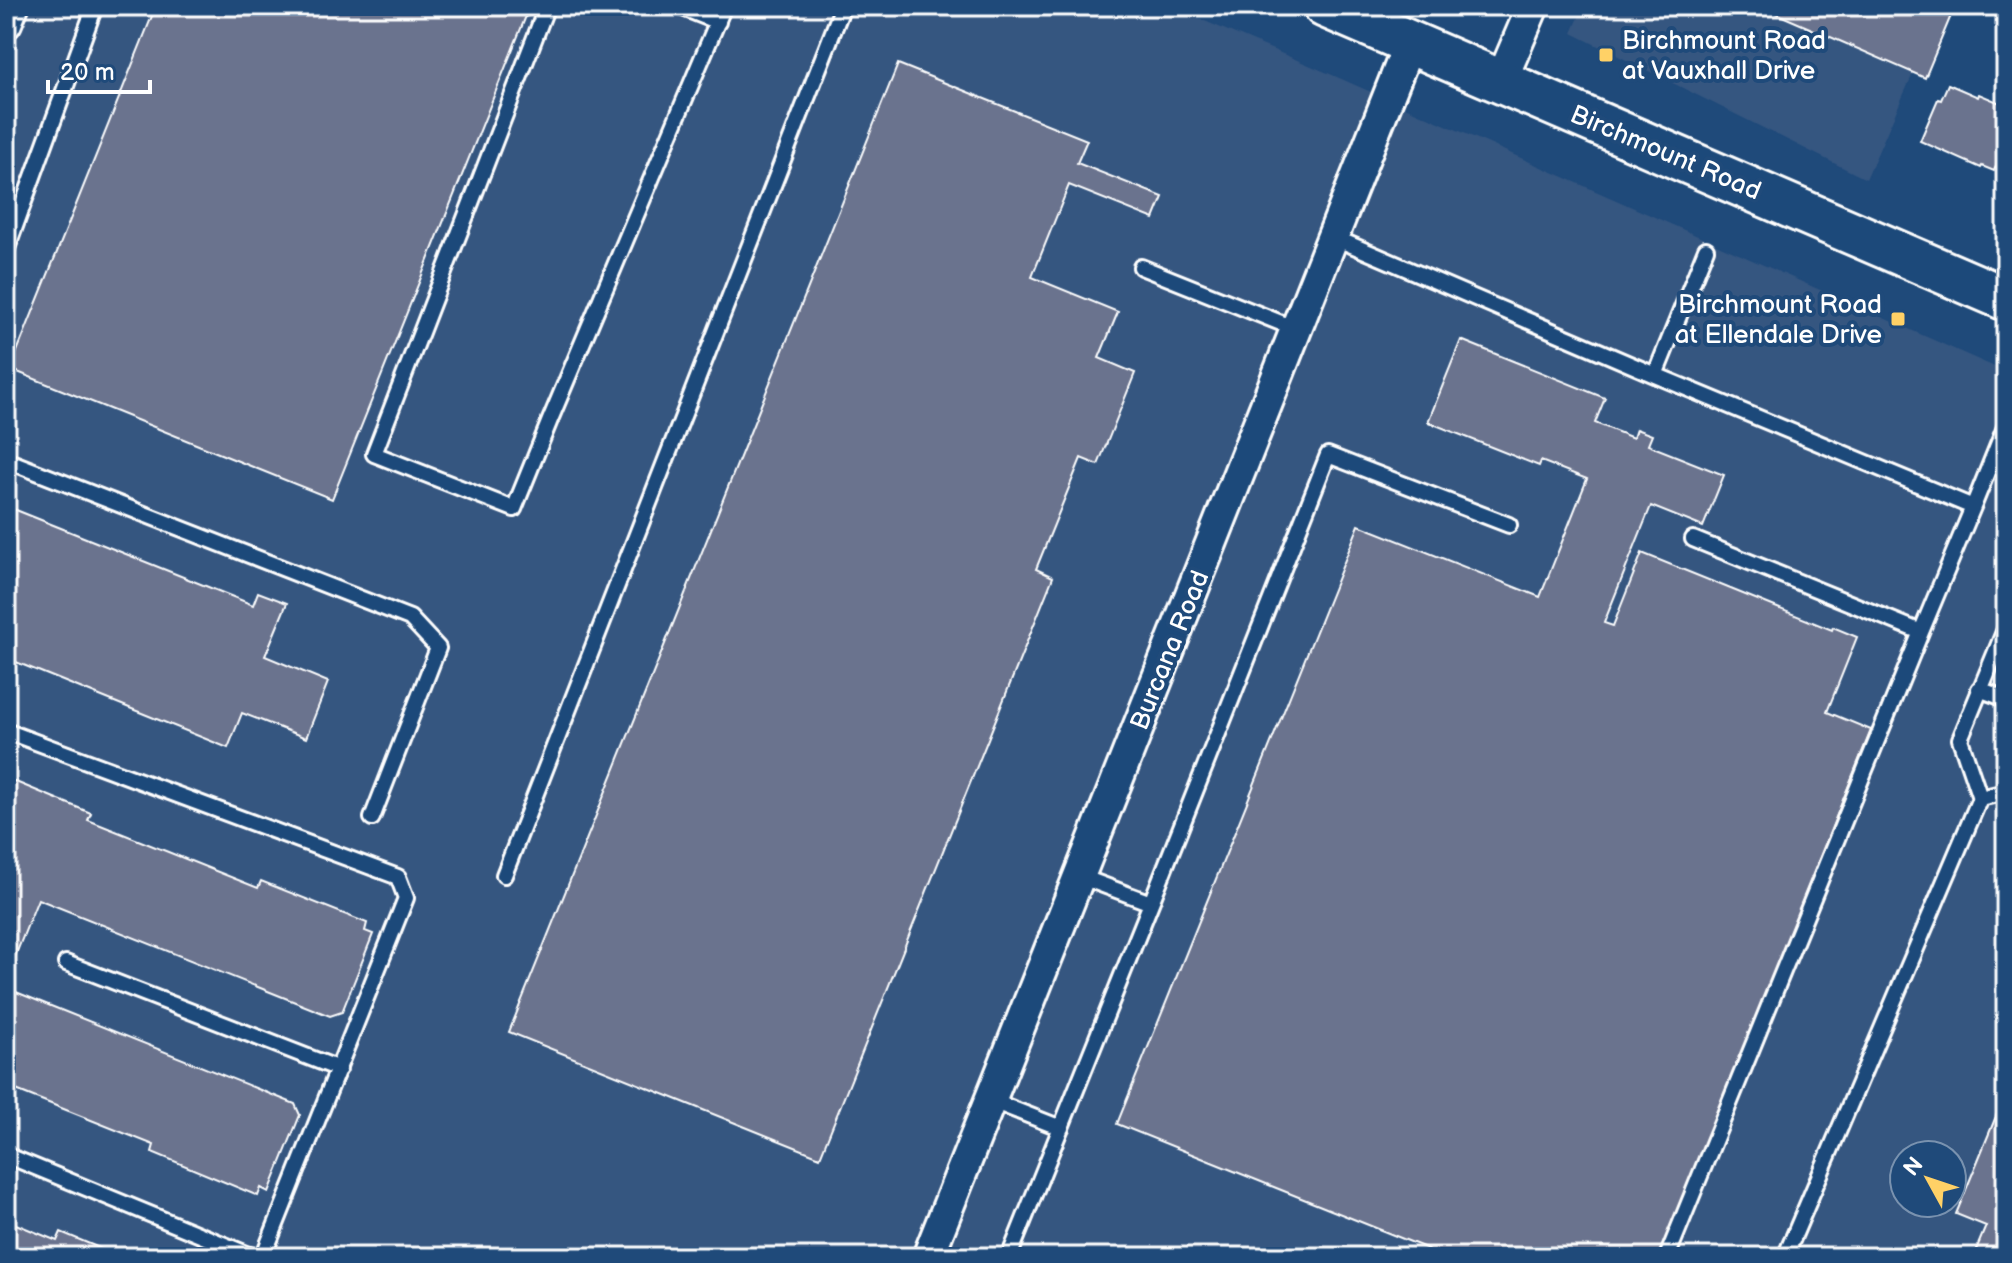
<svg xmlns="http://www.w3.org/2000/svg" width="2012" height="1263" font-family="'Balsamiq Sans',sans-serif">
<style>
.built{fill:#365680;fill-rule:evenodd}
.building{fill:#6b738e;stroke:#fff;stroke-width:2}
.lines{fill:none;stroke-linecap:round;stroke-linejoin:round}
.service-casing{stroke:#fff;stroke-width:20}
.minor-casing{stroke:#fff;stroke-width:36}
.secondary-casing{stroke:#fff;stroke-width:48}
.service{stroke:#1f4a7a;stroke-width:14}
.minor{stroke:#1f4a7a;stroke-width:30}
.secondary{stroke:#1f4a7a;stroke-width:42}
.poi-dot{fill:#ffd166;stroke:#1f4a7a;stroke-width:3}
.labels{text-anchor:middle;stroke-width:8;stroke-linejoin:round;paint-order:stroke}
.poi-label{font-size:26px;fill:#fff;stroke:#1f4a7a;text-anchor:start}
.street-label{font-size:26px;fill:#fff;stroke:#1f4a7a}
</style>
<rect width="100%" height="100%" fill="#1f4a7a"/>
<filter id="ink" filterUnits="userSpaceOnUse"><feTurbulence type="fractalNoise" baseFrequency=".0125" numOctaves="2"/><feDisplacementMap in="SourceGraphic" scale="16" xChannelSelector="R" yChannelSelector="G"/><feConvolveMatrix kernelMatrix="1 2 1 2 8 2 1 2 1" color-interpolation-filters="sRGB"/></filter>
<g filter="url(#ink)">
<path class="built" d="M6,6H1169L1330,74L2006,372V1257H6ZM1904,1155H1952V1203H1904Z
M1584,6H1943L1866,179L1572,33Z"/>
<path class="building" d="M156,6H532L528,16H526L332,499L10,369Z
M1759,6H1955L1925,78Z
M898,64L1087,140L1077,163L1163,197L1154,219L1069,185L1032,277L1118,312L1099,358L1135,373L1098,465L1081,458L1036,569L1053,577L820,1157L509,1032Z
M1948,84L1978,97L1979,94L2005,105L1997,124L2006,130V144L1994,171L1982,166L1981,168L1920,141L1938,99L1941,100Z
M1461,340L1605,398L1595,423L1633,438L1636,429L1652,435L1648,445L1724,475L1703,527L1651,506L1604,623L1613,626L1642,553L1832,630L1833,627L1857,637L1827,712L1871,730L1660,1257H1448L1117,1124L1359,525L1540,597L1587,479L1541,461L1539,466L1428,422Z
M6,506L253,605L258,592L287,603L265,656L328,682L306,738L242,713L228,748L6,658Z
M6,778L91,813L88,820L258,888L261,881L367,923L365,931L373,934L342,1012L330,1016L38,899L6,979Z
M6,988L295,1104L300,1115L269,1192L261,1188L258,1196L152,1152L154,1145L6,1086Z
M2006,1092V1257H1973L1986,1226L1956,1214Z
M6,1220L57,1241L61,1232L121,1257H6Z"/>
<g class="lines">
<defs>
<path id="service" d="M547,6L374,454L514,509L550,420L724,6
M678,6L718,22
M1333,237L1655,375L1973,507L2006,425
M6,251L95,6
M1141,267L1296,329
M1655,375L1706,249
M6,460L410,618L438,648L372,818
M1693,539L1921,632L1973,507
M1979,689L2006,699
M6,731L398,877L406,898L263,1257
M1980,798L2006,792
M504,875L843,6
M1151,903L1328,455L1509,525
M66,963L339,1069
M990,1100L1061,1128
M6,1155L254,1257
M1009,1257L1151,903L1079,876
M1667,1257L1921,632
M1785,1257L1980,798L1960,739L2006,627"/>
<path id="minor" d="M6,23L13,6
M1501,81L1533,6
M928,1257L1410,42"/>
<path id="secondary" d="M1325,6L2006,299"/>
</defs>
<use href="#service" class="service-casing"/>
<use href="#minor" class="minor-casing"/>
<use href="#secondary" class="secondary-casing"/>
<use href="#service" class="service"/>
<use href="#minor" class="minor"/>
<use href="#secondary" class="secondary"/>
</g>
</g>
<g class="poi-dot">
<rect x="1598" y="47" width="16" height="16" rx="4"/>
<rect x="1890" y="311" width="16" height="16" rx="4"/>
</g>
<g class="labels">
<g class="poi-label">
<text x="1622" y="49">Birchmount Road<tspan x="1622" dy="30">at Vauxhall Drive</tspan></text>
<text x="1882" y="313" text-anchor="end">Birchmount Road<tspan x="1882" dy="30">at Ellendale Drive</tspan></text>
</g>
<g class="street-label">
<text transform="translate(1666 152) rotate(23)" y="9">Birchmount Road</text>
<text transform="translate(1169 650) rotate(-68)" y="9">Burcana Road</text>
</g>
</g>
<rect width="2012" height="1263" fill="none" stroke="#1f4a7a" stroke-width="32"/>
<rect x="16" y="16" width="1980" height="1231" fill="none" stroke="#fff" stroke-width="3" filter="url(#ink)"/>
<g transform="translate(1928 1179) rotate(310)"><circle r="38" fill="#1f4a7a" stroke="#7992af" stroke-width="2"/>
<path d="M0-6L14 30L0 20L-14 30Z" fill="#ffd166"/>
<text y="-12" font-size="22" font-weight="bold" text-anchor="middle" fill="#ffffff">N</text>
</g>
<path d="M48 80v12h102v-12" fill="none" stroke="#ffffff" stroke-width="4"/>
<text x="60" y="80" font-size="24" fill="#ffffff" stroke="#1f4a7a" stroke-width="6" paint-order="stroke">20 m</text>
</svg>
